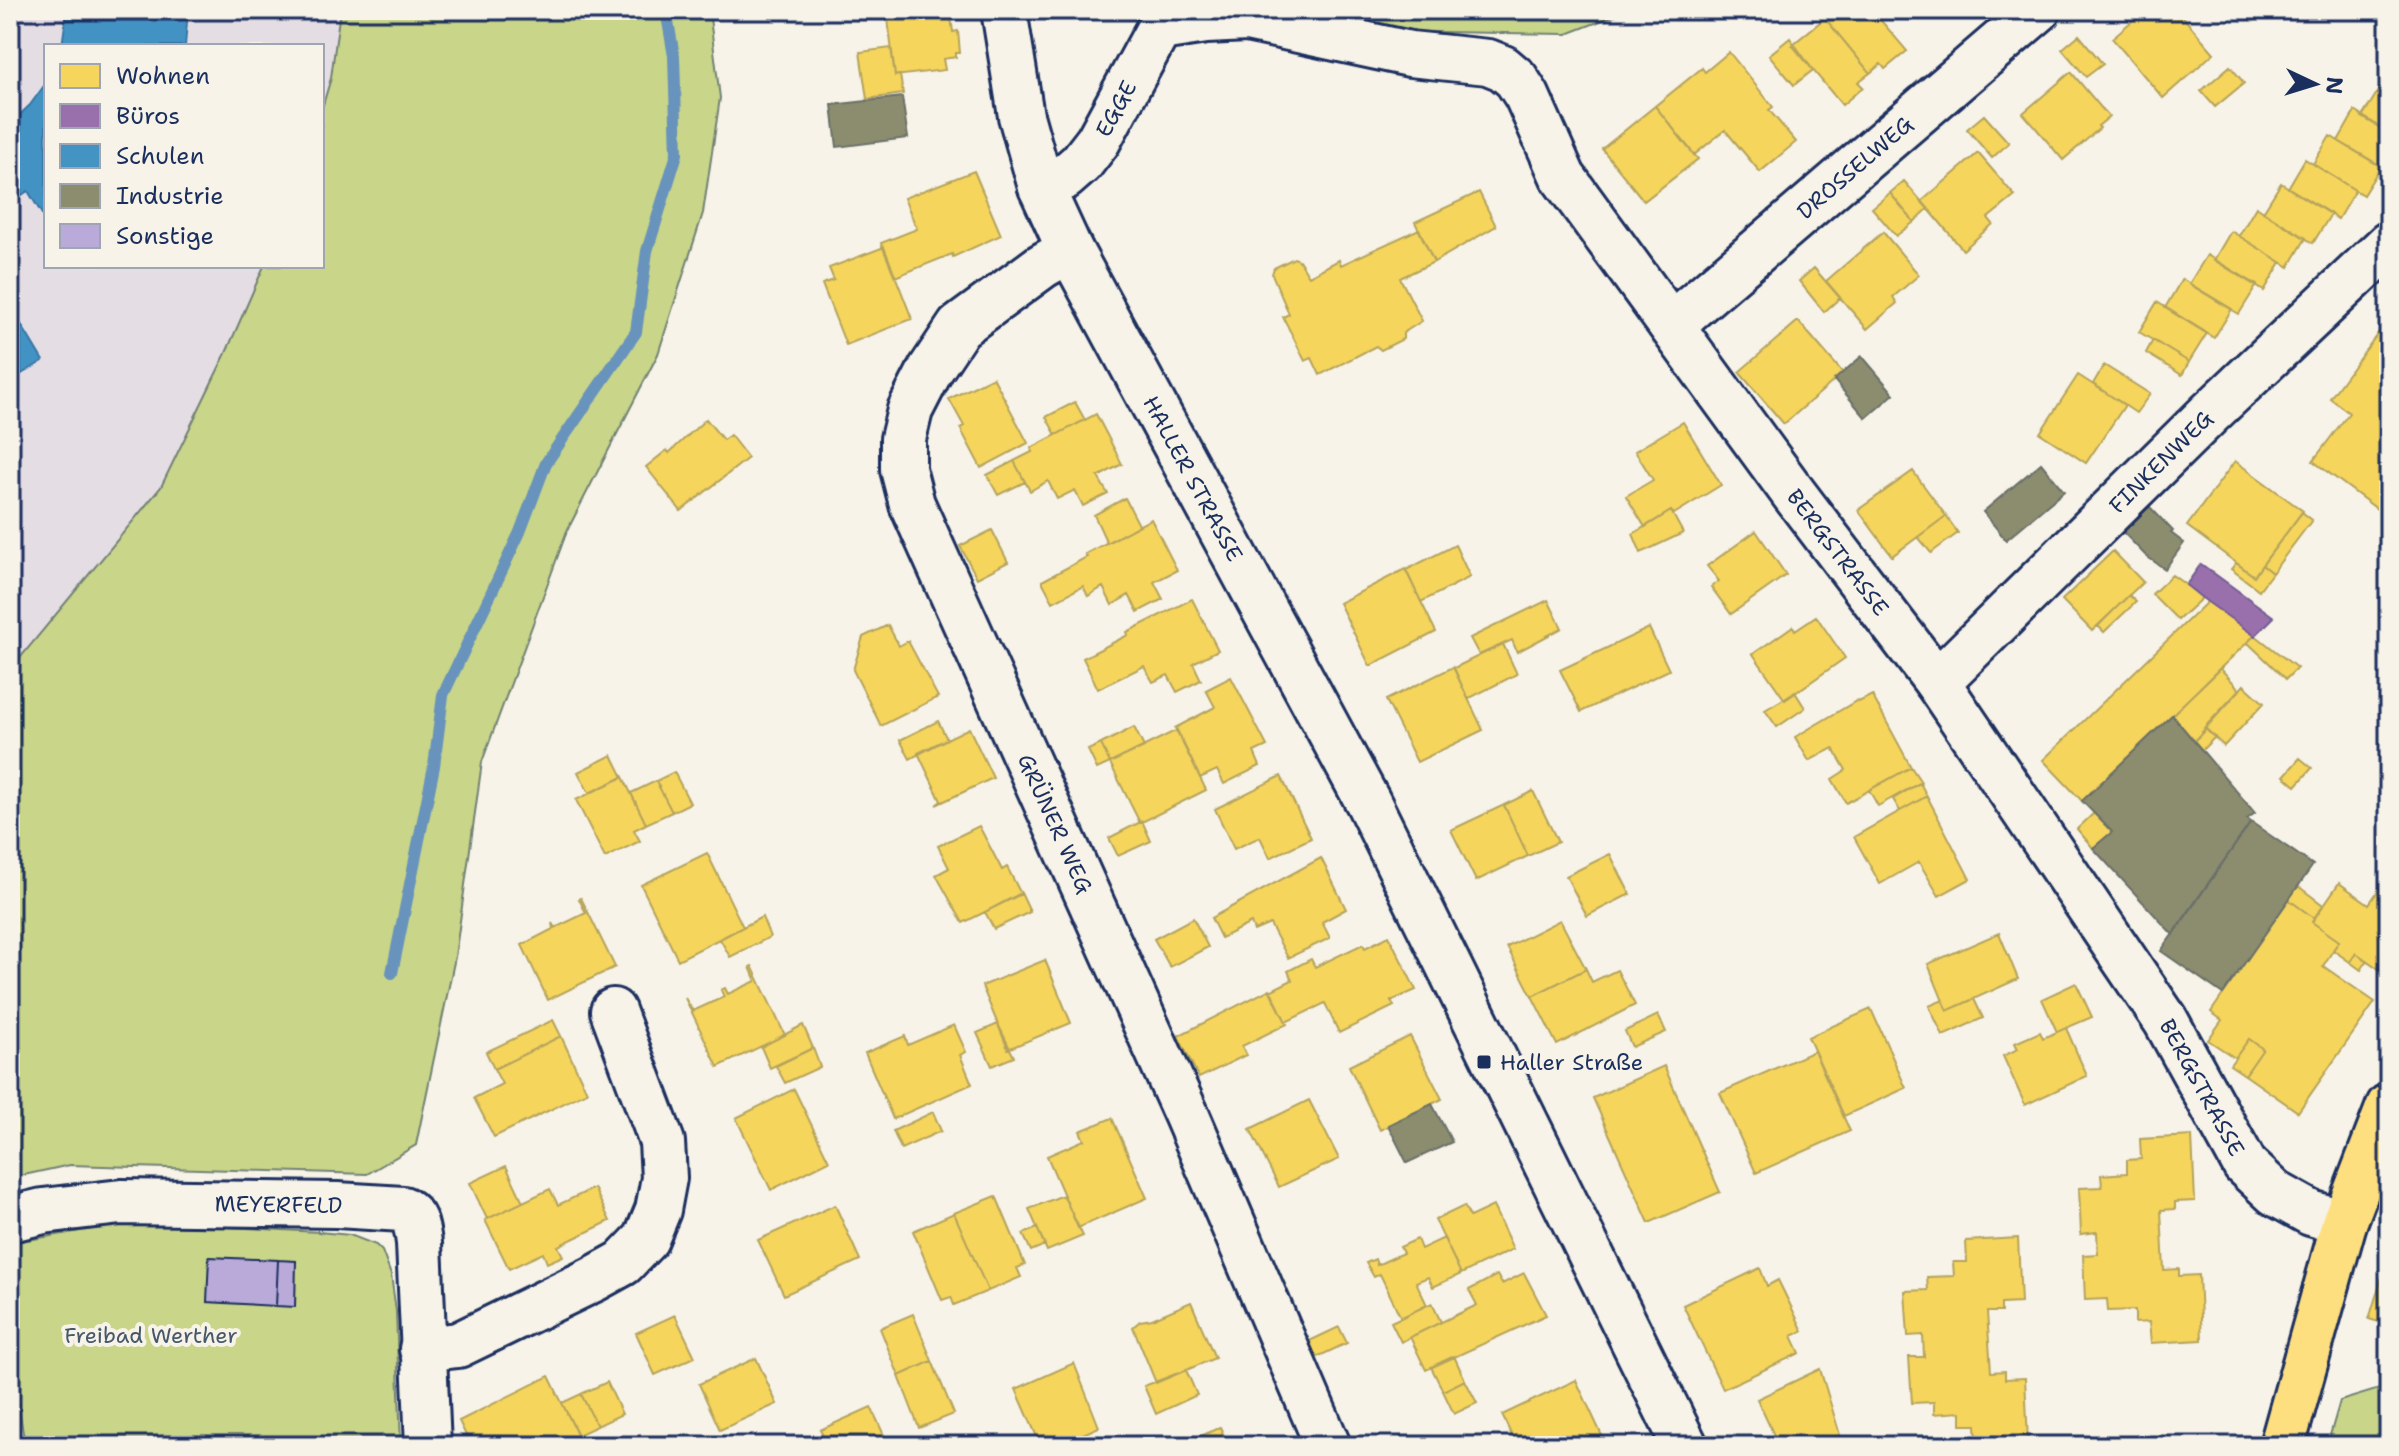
<svg xmlns="http://www.w3.org/2000/svg" width="2399" height="1456" font-family="'Shantell Sans',sans-serif">
<style>
.built{fill:#e5dde4}
.green{fill:#c9d589;stroke:#728274;stroke-width:2}
.homes{fill:#f6d55c;stroke:#b4a35d;stroke-width:2}
.offices{fill:#9970ab;stroke:#735c94;stroke-width:2}
.schools{fill:#4393c3;stroke:#3775a5;stroke-width:2}
.industry{fill:#8c8c6e;stroke:#6a7069;stroke-width:2}
.lines{fill:none;stroke-linecap:round;stroke-linejoin:round}
.stream{stroke:#6793bc;stroke-width:12}
.building{fill:#baaada;stroke:#1b2f5e;stroke-width:2}
.minor-casing{stroke:#1b2f5e;stroke-width:50}
.major-casing{stroke:#1b2f5e;stroke-width:50}
.minor{stroke:#f7f3e8;stroke-width:44}
.major{stroke:#fedf80;stroke-width:44}
.poi-dot{fill:#1b2f5e;stroke:#f7f3e8;stroke-width:3}
.labels{text-anchor:middle;stroke-width:8;stroke-linejoin:round;paint-order:stroke}
.street-label{font-size:22px;fill:#1b2f5e;stroke:#f7f3e8}
.poi-label{font-size:22px;fill:#1b2f5e;stroke:#f7f3e8;text-anchor:start}
.park-label{font-size:22px;fill:#465869;stroke:#f7f3e8}
</style>
<rect width="100%" height="100%" fill="#f7f3e8"/>
<filter id="ink" filterUnits="userSpaceOnUse"><feTurbulence type="fractalNoise" baseFrequency=".0125" numOctaves="2"/><feDisplacementMap in="SourceGraphic" scale="16" xChannelSelector="R" yChannelSelector="G"/><feConvolveMatrix kernelMatrix="1 2 1 2 8 2 1 2 1" color-interpolation-filters="sRGB"/></filter>
<g filter="url(#ink)">
<path class="built" d="M10,10H340L331,78L322,108V46H46V266H264L226,353L161,487L10,670Z"/>
<path class="green" d="M340,10H709L720,98L703,213L658,354L567,531L482,762L455,957L416,1145L367,1174L70,1165L10,1178V670L161,487L226,353L264,266H322V108L331,78Z
M1277,10H1629L1567,34L1374,31Z
M133,1222L319,1232L350,1235L376,1245L382,1251L391,1275L396,1311L401,1446H25L10,1349V1243Z
M2389,1386V1446H2327L2340,1401Z"/>
<path class="homes" d="M950,10L953,32L958,31L960,53H956V57L943,59L945,70L895,76L887,11Z
M1835,10H1872L1907,51L1885,69L1881,64L1870,73L1825,18Z
M2145,10H2177L2214,53L2163,98L2112,38Z
M2243,10H2266L2253,21Z
M1825,18L1870,73L1858,82L1863,87L1842,105L1792,45Z
M2079,35L2103,64L2086,77L2062,49Z
M1790,38L1813,70L1794,85L1769,55Z
M891,48L895,76L900,75L903,94L867,99L860,52Z
M1729,52L1773,107L1769,110L1796,142L1760,172L1725,130L1694,155L1655,106L1702,68L1705,72Z
M2230,66L2244,83L2215,107L2201,91Z
M2071,72L2109,117L2098,126L2100,128L2063,160L2023,113Z
M2380,88L2389,93V133L2362,117Z
M1655,106L1698,159L1644,201L1602,149Z
M2355,111L2389,133L2388,171L2338,141Z
M1984,115L2009,143L1992,158L1967,129Z
M2330,136L2381,166L2363,195L2313,164Z
M1978,153L2015,196L1988,218L1993,224L1963,250L1922,201Z
M2305,159L2355,190L2338,219L2288,188Z
M974,171L1001,235L953,257L952,254L895,277L881,243L917,229L904,198Z
M1904,181L1928,209L1914,222L1890,193Z
M2281,183L2331,214L2313,243L2263,212Z
M1479,192L1496,226L1434,262L1415,222Z
M1890,193L1914,222L1896,236L1872,208Z
M2256,207L2306,238L2289,267L2239,236Z
M1419,229L1434,262L1400,278L1422,321L1403,333V339L1381,350L1376,346L1320,375L1312,358L1305,361L1283,317L1289,314L1272,274L1274,268L1294,258L1299,260L1309,276L1339,260L1341,265Z
M2231,231L2281,262L2264,291L2214,260Z
M1883,232L1919,275L1893,297L1897,303L1867,329L1826,281Z
M884,247L912,319L846,345L822,284L834,280L829,268Z
M2207,255L2257,285L2239,314L2189,284Z
M1814,268L1840,298L1824,312L1799,281Z
M2182,279L2232,309L2214,338L2165,308Z
M2157,302L2207,333L2189,362L2139,332Z
M1798,321L1843,373L1784,424L1739,372Z
M2385,324L2389,327V510L2385,515L2313,461L2349,413L2330,398Z
M2153,340L2189,362L2182,375L2146,353Z
M2104,365L2150,394L2136,413L2093,384Z
M2078,375L2125,405L2086,463L2040,433Z
M993,377L1028,443L981,468L960,428L964,426L949,399Z
M1075,402L1085,420L1056,435L1046,417Z
M1096,414L1122,464L1098,477L1108,494L1083,506L1075,490L1057,499L1048,481L1030,491L1014,461L1032,452L1031,448Z
M706,419L723,440L730,435L748,458L681,511L646,467L667,450L669,453Z
M1683,422L1721,485L1674,514L1671,511L1645,527L1626,496L1653,480L1635,451Z
M1014,461L1025,482L998,495L987,475Z
M2235,461L2303,511L2254,576L2187,526Z
M1913,471L1946,516L1892,556L1858,510Z
M1125,498L1139,525L1107,543L1094,515Z
M1671,511L1683,533L1641,553L1633,534Z
M2302,512L2312,520L2272,573L2262,565Z
M1946,516L1958,533L1931,553L1918,537Z
M1151,519L1177,570L1154,582L1163,599L1138,612L1129,595L1112,605L1103,587L1088,596L1083,586L1053,602L1042,581L1087,557L1085,554Z
M992,530L1008,562L977,578L960,546Z
M1756,531L1786,575L1731,614L1711,587L1719,581L1707,566Z
M1455,545L1470,577L1421,602L1406,570Z
M2113,551L2143,582L2092,631L2062,600Z
M2236,563L2254,576L2262,565L2272,573L2259,590L2231,569Z
M1405,569L1436,632L1370,666L1339,603Z
M2172,575L2203,597L2178,620L2152,594Z
M2129,595L2136,602L2104,632L2098,626Z
M1192,599L1218,650L1193,663L1201,680L1177,692L1168,675L1153,682L1144,666L1098,689L1083,658L1128,635L1127,632Z
M1548,600L1562,628L1517,652L1512,640L1479,655L1470,638Z
M2208,601L2255,635L2082,801L2043,760Z
M1816,616L1845,658L1785,700L1753,654L1793,626L1795,630Z
M888,625L899,646L908,641L938,697L881,726L853,670L863,637Z
M1649,628L1669,670L1581,712L1560,670Z
M2255,635L2297,668L2286,679L2247,642Z
M1503,644L1517,674L1468,699L1454,668Z
M1453,667L1483,730L1417,762L1386,700Z
M2220,668L2240,690L2194,741L2172,715Z
M1231,677L1267,746L1254,752L1260,766L1224,784L1217,770L1200,778L1175,728L1215,707L1206,690Z
M2244,685L2264,703L2224,746L2204,728Z
M1795,692L1805,708L1777,727L1765,710Z
M1872,695L1911,767L1846,803L1832,779L1846,770L1833,748L1809,761L1795,737L1858,700L1859,702Z
M938,721L947,739L910,759L900,740Z
M1134,727L1144,747L1110,763L1101,744Z
M969,728L993,778L936,805L941,801L918,753Z
M2206,729L2215,737L2202,750L2194,741Z
M1177,730L1206,790L1140,823L1110,763Z
M1101,744L1110,763L1097,769L1088,750Z
M612,755L623,777L589,793L578,772Z
M2300,758L2312,768L2296,786L2284,776Z
M1911,767L1921,782L1878,806L1869,790Z
M674,772L690,803L672,812L656,781Z
M1281,776L1311,838L1270,858L1260,837L1234,849L1215,809Z
M623,777L646,824L634,830L640,841L605,858L576,800Z
M656,781L672,812L646,824L631,793Z
M1920,783L1927,796L1900,811L1893,799Z
M1533,791L1558,842L1528,856L1504,805Z
M1927,796L1970,879L1939,896L1919,862L1880,884L1854,837Z
M1504,805L1528,856L1476,881L1451,830Z
M2094,813L2112,832L2093,848L2077,829Z
M1142,821L1151,841L1118,856L1109,838Z
M979,826L1002,870L1007,867L1021,894L963,923L936,875L949,868L938,846Z
M707,853L743,927L678,960L641,885Z
M1610,854L1630,894L1587,916L1566,876Z
M1321,858L1346,909L1322,922L1330,938L1288,958L1270,924L1254,931L1251,923L1221,938L1211,918Z
M2384,882L2389,885V976L2356,953L2350,962L2333,950L2339,941L2312,922L2339,883L2369,904Z
M2298,886L2323,905L2314,918L2288,899Z
M1021,893L1030,912L994,929L985,912Z
M581,898L615,967L548,1000L522,945L553,929L552,923L555,928L586,913L579,899Z
M2288,899L2314,918L2312,922L2339,941L2323,966L2375,1002L2298,1112L2245,1075L2263,1049L2249,1039L2235,1058L2208,1040L2222,1020L2211,1012Z
M762,917L770,937L730,957L720,939Z
M1193,918L1208,947L1170,967L1154,939Z
M1560,920L1586,969L1532,996L1507,947Z
M1999,933L2018,979L1947,1011L1928,964Z
M1389,936L1416,990L1391,1001L1394,1006L1339,1033L1325,1003L1286,1022L1270,991L1292,980L1288,971L1311,959L1315,967L1363,944L1365,948Z
M2356,953L2367,961L2361,970L2350,962Z
M1045,960L1071,1023L1008,1049L982,986Z
M752,966L785,1035L718,1067L685,998L693,1011L724,997L721,990L725,988L728,994L756,981L750,967Z
M1586,969L1592,982L1617,970L1635,1005L1557,1045L1532,996Z
M2076,983L2092,1017L2057,1032L2042,999Z
M1270,989L1287,1024L1242,1046L1246,1055L1199,1078L1178,1036Z
M1974,999L1983,1018L1943,1036L1929,1006L1943,1000L1947,1011Z
M1871,1009L1906,1088L1844,1116L1808,1037Z
M1658,1015L1666,1032L1632,1047L1625,1031Z
M553,1020L561,1036L494,1069L486,1052Z
M998,1024L1014,1057L992,1066L977,1033Z
M803,1025L813,1048L770,1068L761,1047Z
M954,1025L966,1052L960,1055L972,1084L893,1119L865,1053L905,1036L908,1045Z
M2066,1028L2087,1076L2025,1105L2003,1056L2018,1049L2015,1043L2040,1032L2043,1038Z
M561,1036L587,1092L494,1137L474,1098L502,1084L494,1069Z
M1410,1036L1442,1099L1380,1130L1349,1066Z
M2249,1039L2263,1049L2245,1075L2230,1065Z
M813,1048L820,1067L785,1083L776,1066Z
M1814,1051L1850,1131L1756,1173L1720,1093Z
M1664,1066L1720,1192L1649,1223L1593,1098Z
M794,1089L829,1161L771,1190L736,1118Z
M1309,1100L1339,1159L1279,1187L1250,1129Z
M933,1112L941,1131L901,1149L893,1131Z
M1112,1118L1147,1198L1078,1228L1047,1156L1084,1140L1080,1131Z
M2192,1136L2195,1201L2175,1202V1209L2161,1210L2164,1270L2179,1269V1276L2199,1275L2202,1340L2151,1343L2149,1322L2135,1323V1310L2108,1311L2107,1299L2085,1300L2083,1255L2098,1254L2097,1232L2081,1234L2079,1188L2102,1187L2101,1175L2127,1173V1160L2141,1159L2140,1139Z
M506,1166L523,1202L487,1219L470,1183Z
M594,1188L610,1221L558,1246L563,1256L547,1263L543,1253L509,1269L485,1220L550,1189L558,1205Z
M1063,1195L1083,1236L1047,1251L1029,1209Z
M996,1196L1025,1265L1017,1268L1021,1277L988,1291L954,1213Z
M835,1205L860,1260L784,1295L758,1240Z
M1464,1206L1470,1217L1493,1206L1513,1249L1461,1274L1435,1220Z
M954,1213L988,1291L954,1305L951,1297L942,1300L913,1231Z
M1037,1228L1045,1245L1031,1251L1023,1234Z
M1444,1238L1461,1274L1433,1287L1428,1277L1416,1282L1427,1305L1401,1318L1380,1274L1374,1277L1366,1263L1375,1259L1377,1265L1403,1253L1400,1247L1417,1239L1421,1249Z
M2018,1238L2021,1303L2001,1304V1312H1987L1991,1372L2005,1371V1379L2025,1378L2028,1442L1977,1445L1976,1425H1961V1412L1934,1414V1402L1912,1403L1909,1357H1924L1923,1335L1908,1336L1905,1291L1928,1290L1927,1277L1954,1276L1953,1262H1967L1966,1241Z
M2389,1254V1325L2369,1319Z
M1760,1268L1767,1286L1778,1280L1803,1331L1792,1336L1800,1353L1723,1389L1683,1305Z
M1524,1273L1546,1315L1426,1370L1410,1337L1477,1305L1469,1290L1497,1275L1502,1284Z
M1191,1302L1215,1358L1156,1383L1133,1327L1140,1321L1152,1319Z
M1432,1303L1441,1322L1401,1342L1391,1322Z
M913,1314L932,1361L899,1376L880,1328Z
M675,1315L695,1357L655,1375L636,1333Z
M1339,1327L1347,1343L1309,1361L1301,1345Z
M1454,1356L1465,1380L1443,1391L1431,1367Z
M756,1358L777,1404L720,1430L699,1384Z
M932,1361L954,1414L919,1428L899,1376Z
M1074,1363L1099,1427L1056,1446H1041L1016,1389Z
M1820,1369L1840,1435L1816,1446H1779L1757,1399Z
M1186,1370L1197,1395L1156,1414L1144,1386Z
M549,1376L579,1438L563,1446H471L459,1421Z
M10,1380H15L18,1401L10,1402Z
M1465,1380L1477,1403L1454,1414L1443,1391Z
M1576,1380L1604,1440L1592,1446H1537L1532,1437L1516,1445L1502,1415Z
M607,1382L622,1414L597,1426L581,1394Z
M581,1394L597,1426L578,1435L562,1403Z
M871,1407L889,1446H828L820,1430Z
M1220,1427L1229,1446H1180Z
M1532,1437L1537,1446H1514Z"/>
<path class="offices" d="M2201,564L2274,617L2255,636L2202,598L2186,585Z"/>
<path class="schools" d="M67,10H188L185,46H62Z
M46,83V221L28,191L10,203V168L13,166L10,162V124L30,105Z
M10,306L43,361L10,381Z"/>
<path class="industry" d="M902,97L908,138L837,147L832,105Z
M1862,356L1894,394L1866,418L1834,380Z
M2041,463L2064,491L2006,540L1983,512Z
M2148,505L2173,531L2171,533L2184,543L2165,569L2146,556L2120,529Z
M2172,715L2255,813L2247,819L2251,822L2173,935L2093,848L2112,832L2082,801Z
M2251,822L2313,865L2223,994L2161,951Z
M1432,1104L1452,1142L1407,1163L1388,1125Z"/>
<g class="lines">
<path class="stream" d="M392,973L434,766L443,695L520,532L546,463L636,332L647,251L677,154L674,56L666,10"/>
</g>
<path class="building" d="M209,1257L278,1260L276,1306L207,1302Z
M278,1260L296,1261L295,1307L276,1306Z"/>
<g class="lines">
<defs>
<g id="minor">
<path id="s1" d="M1004,10L1021,116L1041,187L1070,250L1368,802L1685,1446"/>
<path id="s2" d="M1160,28L1206,21L1247,19L1410,54L1488,62L1503,68L1516,79L1527,96L1563,177L1794,494L1937,682L2166,1021L2245,1165L2275,1193L2311,1213L2344,1223"/>
<path id="s3" d="M1041,187L1065,177L1081,163L1098,141L1169,10"/>
<path id="s4" d="M1070,250L1042,266L959,327L931,369L910,410L903,439V469L912,504L1186,1114L1328,1446"/>
<path id="s5" d="M1671,325L2038,10"/>
<path id="s6" d="M1937,682L2209,414L2389,244"/>
<path id="s7" d="M10,1219L43,1211L121,1202L337,1205L403,1209C416,1216 417,1229 419,1243L428,1446"/>
<path d="M422,1349L458,1345L594,1279L623,1263L646,1239L658,1210L664,1178L662,1142L613,1011"/>
</g>
<path id="major" d="M2282,1446L2344,1223L2389,1106"/>
</defs>
<use href="#minor" class="minor-casing"/>
<use href="#major" class="major-casing"/>
<use href="#minor" class="minor"/>
<use href="#major" class="major"/>
</g>
</g>
<rect class="poi-dot" x="1476" y="1054" width="16" height="16" rx="4"/>
<g class="labels">
<g class="street-label">
<text dy="8" stroke="none"><textPath href="#s3" startOffset="112">EGGE</textPath></text>
<text dy="8" stroke="none"><textPath href="#s5" startOffset="242">DROSSELWEG</textPath></text>
<text dy="8" stroke="none"><textPath href="#s6" startOffset="314">FINKENWEG</textPath></text>
<text dy="8" stroke="none"><textPath href="#s1" startOffset="510">HALLER STRASSE</textPath></text>
<text dy="8" stroke="none"><textPath href="#s2" startOffset="940">BERGSTRASSE</textPath></text>
<text dy="8" stroke="none"><textPath href="#s4" startOffset="678">GRÜNER WEG</textPath></text>
<text dy="8" stroke="none"><textPath href="#s2" startOffset="1588">BERGSTRASSE</textPath></text>
<text dy="8" stroke="none"><textPath href="#s7" startOffset="270">MEYERFELD</textPath></text>
</g>
<g class="poi-label">
<text x="1500" y="1070">Haller Straße</text>
</g>
<g class="park-label">
<text x="151" y="1343">Freibad Werther</text>
</g>
</g>
<rect width="2399" height="1456" fill="none" stroke="#f7f3e8" stroke-width="40"/>
<rect x="20" y="20" width="2359" height="1416" fill="none" stroke="#1b2f5e" stroke-width="3" filter="url(#ink)"/>
<rect x="44" y="44" width="280" height="224" fill="#f7f3e8" stroke="#9fa5b1" stroke-width="2"/>
<rect x="60" y="64" width="40" height="24" fill="#f6d55c" stroke="#9fa5b1" stroke-width="2"/>
<text x="116" y="84" font-size="24" fill="#1b2f5e">Wohnen</text>
<rect x="60" y="104" width="40" height="24" fill="#9970ab" stroke="#9fa5b1" stroke-width="2"/>
<text x="116" y="124" font-size="24" fill="#1b2f5e">Büros</text>
<rect x="60" y="144" width="40" height="24" fill="#4393c3" stroke="#9fa5b1" stroke-width="2"/>
<text x="116" y="164" font-size="24" fill="#1b2f5e">Schulen</text>
<rect x="60" y="184" width="40" height="24" fill="#8c8c6e" stroke="#9fa5b1" stroke-width="2"/>
<text x="116" y="204" font-size="24" fill="#1b2f5e">Industrie</text>
<rect x="60" y="224" width="40" height="24" fill="#baaada" stroke="#9fa5b1" stroke-width="2"/>
<text x="116" y="244" font-size="24" fill="#1b2f5e">Sonstige</text>
<g transform="translate(2315 84) rotate(94)" stroke="#f7f3e8" stroke-width="6" paint-order="stroke">
<path d="M0-6L14 30L0 20L-14 30Z" fill="#1b2f5e"/>
<text y="-12" font-size="22" font-weight="bold" text-anchor="middle" fill="#1b2f5e">N</text>
</g>
</svg>
